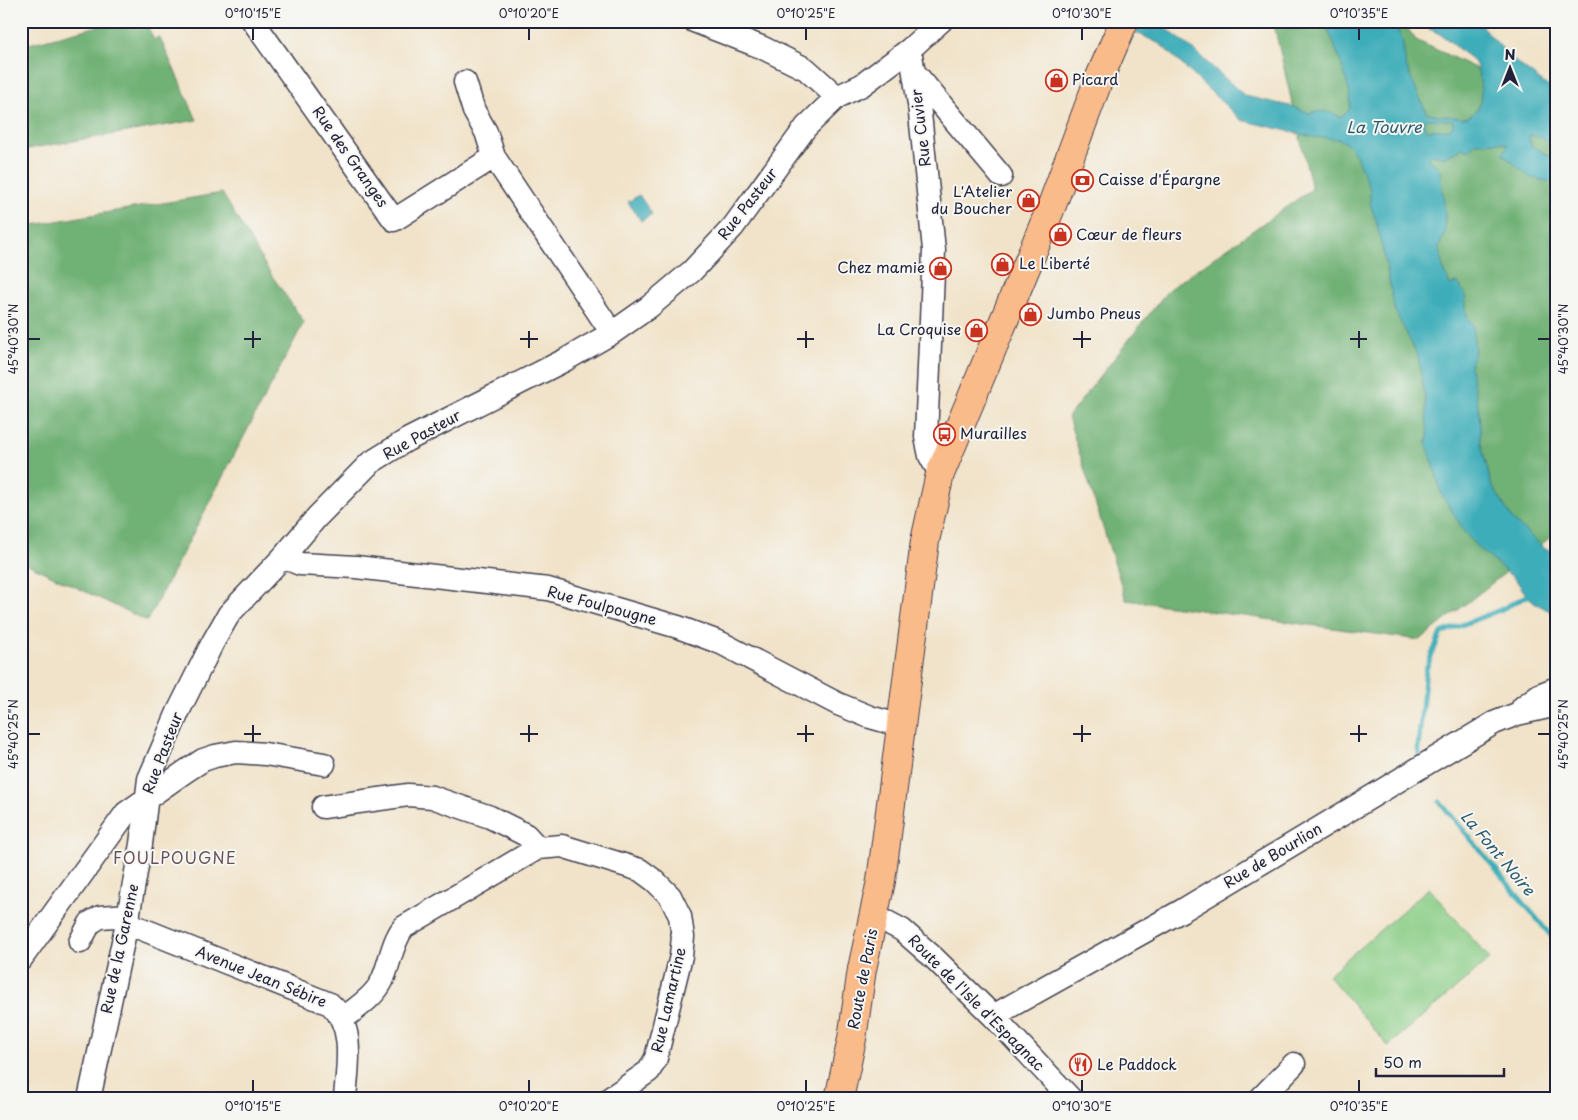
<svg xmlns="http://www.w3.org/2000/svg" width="1578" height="1120" font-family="'Playpen Sans',sans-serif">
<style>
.green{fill:#8bce87;stroke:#567861}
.forest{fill:#70b174;stroke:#496a58}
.water{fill:#3dadb9;stroke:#30687a;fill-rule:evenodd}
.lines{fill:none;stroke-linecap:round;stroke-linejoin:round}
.stream{stroke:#3dadb9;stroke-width:5}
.minor-casing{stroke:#413f50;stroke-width:25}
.major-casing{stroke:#413f50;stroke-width:30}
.minor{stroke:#fff;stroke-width:22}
.major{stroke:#fabb8b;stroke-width:28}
.ticks{fill:none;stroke:#22223b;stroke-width:2}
.labels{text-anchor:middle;stroke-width:4;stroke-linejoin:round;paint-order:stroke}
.poi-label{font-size:15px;fill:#22223b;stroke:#f6f6f2;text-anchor:start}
.street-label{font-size:15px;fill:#22223b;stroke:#f6f6f2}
.water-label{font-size:16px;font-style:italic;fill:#2d5a6d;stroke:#f6f6f2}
.neighbourhood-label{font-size:16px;letter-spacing:1px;fill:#685058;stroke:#f6f6f2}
.neatline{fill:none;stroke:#22223b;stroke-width:2}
.ticks-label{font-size:12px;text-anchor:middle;fill:#22223b}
</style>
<rect width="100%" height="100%" fill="#f6f6f2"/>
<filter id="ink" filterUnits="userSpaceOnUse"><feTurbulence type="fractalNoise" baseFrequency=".02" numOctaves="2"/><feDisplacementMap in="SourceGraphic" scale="10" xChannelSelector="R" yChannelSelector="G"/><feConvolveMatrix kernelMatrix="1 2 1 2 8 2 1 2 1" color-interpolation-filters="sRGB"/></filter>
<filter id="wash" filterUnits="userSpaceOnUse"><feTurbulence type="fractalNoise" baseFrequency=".0096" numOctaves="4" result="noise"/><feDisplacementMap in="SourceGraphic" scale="20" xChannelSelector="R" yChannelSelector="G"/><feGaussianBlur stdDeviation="1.12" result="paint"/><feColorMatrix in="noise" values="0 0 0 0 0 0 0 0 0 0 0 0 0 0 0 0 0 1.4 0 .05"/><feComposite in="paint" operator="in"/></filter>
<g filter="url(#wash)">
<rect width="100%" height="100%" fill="#f1e3c9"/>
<path class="green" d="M1429,888L1490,959L1388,1046L1328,975Z"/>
<path class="forest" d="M118,21H145L154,40L159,36L197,120L21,150V46Z
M1273,21H1402L1416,40L1557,107V532L1420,640L1126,600L1068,417L1169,289L1312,189Z
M222,193L270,273L304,322L147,621L21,561V227Z"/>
<path class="water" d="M1121,21H1161L1163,26L1190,47L1245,96L1294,107L1309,113C1320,110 1330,111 1340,117C1344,114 1349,113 1350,107C1353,89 1332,38 1324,21H1393L1402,39L1406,65L1410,76L1427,114L1465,118C1475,115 1482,106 1481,95C1481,89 1479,70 1476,65C1474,60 1466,55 1462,52C1437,29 1433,30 1402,21H1477L1513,60L1557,93V183L1531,178L1505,156L1503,153L1507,147V144L1498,142L1475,143L1469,151L1462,148L1445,157L1432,154L1429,157L1428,161L1436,164L1440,171L1445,211V232L1439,247L1442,265L1450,285L1458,283L1465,294L1467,316L1473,326L1475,352L1470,367L1479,410L1481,443L1491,484L1513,520L1545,549L1557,551V615L1537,604L1527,596L1516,580L1475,545L1464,531L1441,493L1433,462L1426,443L1428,439L1425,398L1418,356L1395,311L1385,260L1376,220L1370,204V189L1354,151L1347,144L1338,139L1313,137L1241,120L1160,44L1139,34ZM1426,119L1453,120V125L1450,129L1429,130L1426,129L1423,123ZM1529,135C1538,136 1553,140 1555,151L1549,156L1531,145Z
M639,195L652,214L641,221L628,202Z"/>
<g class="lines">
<path class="stream" d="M1419,754L1418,748L1426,669L1441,633L1500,610L1527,596
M1440,802L1557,943"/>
</g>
</g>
<g filter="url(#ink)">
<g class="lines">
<defs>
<path id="minor" d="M253,21L394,220L494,157
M694,21L761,47L806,69L837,97
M910,49L919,104L934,250L926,437L930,456L940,474
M914,72L1001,176
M465,82L474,111L486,132L494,157L612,333
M283,557L300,564L356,567L548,589L678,627L721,643L838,704L870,717L902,726
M1523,707L1539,695L1557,688
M323,807L408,795L432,797L490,817L526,835L538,848
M874,919L887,922L902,930L934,958L993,1016L1071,1099
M127,923L330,1004C356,1027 347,1067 345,1099
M80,942L90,923L100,917L129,915
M21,959L126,813L186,771L203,760L215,756L236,752L265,754L324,764
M993,1016L1183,910L1494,723L1517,714L1557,705
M343,1019C356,1008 374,997 382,981C390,964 392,941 404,927L538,848L562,846L640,870L655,881L670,896L680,916L683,937L681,956L656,1058L649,1071L609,1099
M89,1099L127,923L141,844L149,779L179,710L213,642L229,614L283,557L317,517L370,463L407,440L565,360L612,333L649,307L692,271L733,227L806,127L837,97L862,85L910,49L941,21
M1260,1099L1294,1064"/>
<path id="major" d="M839,1099L852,1039L862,969L881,881L925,541L940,474L1052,205L1097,84L1124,21"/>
</defs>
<use href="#minor" class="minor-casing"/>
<use href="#major" class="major-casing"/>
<use href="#minor" class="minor"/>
<use href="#major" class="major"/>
</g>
</g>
<path class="ticks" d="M253,28V40M529,28V40M806,28V40M1082,28V40M1359,28V40M253,331V348M529,331V348M806,331V348M1082,331V348M1359,331V348M28,339H40M244,339H261M520,339H538M797,339H814M1073,339H1091M1350,339H1367M1538,339H1550M253,725V742M529,725V742M806,725V742M1082,725V742M1359,725V742M28,734H40M244,734H261M520,734H538M797,734H814M1073,734H1091M1350,734H1367M1538,734H1550M253,1080V1092M529,1080V1092M806,1080V1092M1082,1080V1092M1359,1080V1092"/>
<defs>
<symbol id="shop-ring" viewBox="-11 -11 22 22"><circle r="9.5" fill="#f6f6f2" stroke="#c8321e" stroke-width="1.5"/><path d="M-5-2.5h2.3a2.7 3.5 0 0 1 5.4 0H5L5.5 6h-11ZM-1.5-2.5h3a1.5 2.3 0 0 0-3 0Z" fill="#c8321e"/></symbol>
<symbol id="bank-ring" viewBox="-11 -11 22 22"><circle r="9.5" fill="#f6f6f2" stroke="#c8321e" stroke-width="1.5"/><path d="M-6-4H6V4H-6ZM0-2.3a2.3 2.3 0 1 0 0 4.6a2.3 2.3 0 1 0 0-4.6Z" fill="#c8321e"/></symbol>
<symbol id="bus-ring" viewBox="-11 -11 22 22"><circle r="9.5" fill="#f6f6f2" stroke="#c8321e" stroke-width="1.5"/><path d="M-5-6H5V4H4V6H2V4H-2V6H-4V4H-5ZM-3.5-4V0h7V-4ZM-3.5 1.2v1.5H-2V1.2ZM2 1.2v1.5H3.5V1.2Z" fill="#c8321e"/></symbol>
<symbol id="restaurant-ring" viewBox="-11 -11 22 22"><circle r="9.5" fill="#f6f6f2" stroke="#c8321e" stroke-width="1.5"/><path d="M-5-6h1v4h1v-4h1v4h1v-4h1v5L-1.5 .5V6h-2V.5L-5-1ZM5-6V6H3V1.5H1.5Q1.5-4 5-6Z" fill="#c8321e"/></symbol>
</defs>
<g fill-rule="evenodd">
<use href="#shop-ring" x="1044" y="68" width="25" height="25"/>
<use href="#bank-ring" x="1070" y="168" width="25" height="25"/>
<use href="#shop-ring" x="1016" y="188" width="25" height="25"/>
<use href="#shop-ring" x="1048" y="222" width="25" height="25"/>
<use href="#shop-ring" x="990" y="252" width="25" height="25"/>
<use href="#shop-ring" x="928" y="256" width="25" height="25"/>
<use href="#shop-ring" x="1018" y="302" width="25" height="25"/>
<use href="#shop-ring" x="964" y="318" width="25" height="25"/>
<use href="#bus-ring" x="932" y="422" width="25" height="25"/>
<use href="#restaurant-ring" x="1068" y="1052" width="25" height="25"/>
</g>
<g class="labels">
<g class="poi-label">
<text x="1072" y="85">Picard</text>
<text x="1098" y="185">Caisse d'Épargne</text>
<text x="1012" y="197" text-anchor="end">L'Atelier<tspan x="1012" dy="17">du Boucher</tspan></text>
<text x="1076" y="240">Cœur de fleurs</text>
<text x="1019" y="269">Le Liberté</text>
<text x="925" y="273" text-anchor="end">Chez mamie</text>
<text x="1047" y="319">Jumbo Pneus</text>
<text x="961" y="335" text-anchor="end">La Croquise</text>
<text x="960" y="439">Murailles</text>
<text x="1097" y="1070">Le Paddock</text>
</g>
<g class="street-label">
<text transform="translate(921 128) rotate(-97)" y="5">Rue Cuvier</text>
<text transform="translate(350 157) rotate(55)" y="5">Rue des Granges</text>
<text transform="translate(748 204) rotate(-52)" y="5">Rue Pasteur</text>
<text transform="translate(422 435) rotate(-29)" y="5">Rue Pasteur</text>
<text transform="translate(602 606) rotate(15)" y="5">Rue Foulpougne</text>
<text transform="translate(163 753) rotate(-69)" y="5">Rue Pasteur</text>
<text transform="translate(1273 856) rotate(-31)" y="5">Rue de Bourlion</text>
<text transform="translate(120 949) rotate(-78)" y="5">Rue de la Garenne</text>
<text transform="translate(261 977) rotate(22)" y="5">Avenue Jean Sébire</text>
<text transform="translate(863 979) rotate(-79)" y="5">Route de Paris</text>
<text transform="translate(669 1000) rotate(-77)" y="5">Rue Lamartine</text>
<text transform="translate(976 1003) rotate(45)" y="5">Route de l'Isle d'Espagnac</text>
</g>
<g class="water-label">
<text x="1384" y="133">La Touvre</text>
<text transform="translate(1498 853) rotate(50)" y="6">La Font Noire</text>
</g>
<g class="neighbourhood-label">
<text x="175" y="864">FOULPOUGNE</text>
</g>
</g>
<rect width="1578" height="1120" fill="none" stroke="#f6f6f2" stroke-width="55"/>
<g transform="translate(1510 68)" stroke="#f6f6f2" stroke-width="4" paint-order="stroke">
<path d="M0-4L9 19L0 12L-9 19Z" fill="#22223b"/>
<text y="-8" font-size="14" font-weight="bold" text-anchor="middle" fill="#22223b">N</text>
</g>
<path d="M1376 1068v8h128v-8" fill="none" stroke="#22223b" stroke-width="2.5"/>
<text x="1383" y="1068" font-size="15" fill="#22223b" stroke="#f6f6f2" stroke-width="4" paint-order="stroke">50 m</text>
<rect x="28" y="28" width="1522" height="1064" class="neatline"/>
<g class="ticks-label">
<text x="253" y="18">0°10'15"E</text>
<text x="529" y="18">0°10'20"E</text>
<text x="806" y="18">0°10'25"E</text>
<text x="1082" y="18">0°10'30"E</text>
<text x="1359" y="18">0°10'35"E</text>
<text transform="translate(14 339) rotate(-90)" y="4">45°40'30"N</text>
<text transform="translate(1564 339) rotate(-90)" y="4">45°40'30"N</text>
<text transform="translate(14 734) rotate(-90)" y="4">45°40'25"N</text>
<text transform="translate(1564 734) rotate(-90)" y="4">45°40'25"N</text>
<text x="253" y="1111">0°10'15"E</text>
<text x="529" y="1111">0°10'20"E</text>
<text x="806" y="1111">0°10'25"E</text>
<text x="1082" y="1111">0°10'30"E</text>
<text x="1359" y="1111">0°10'35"E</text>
</g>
</svg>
